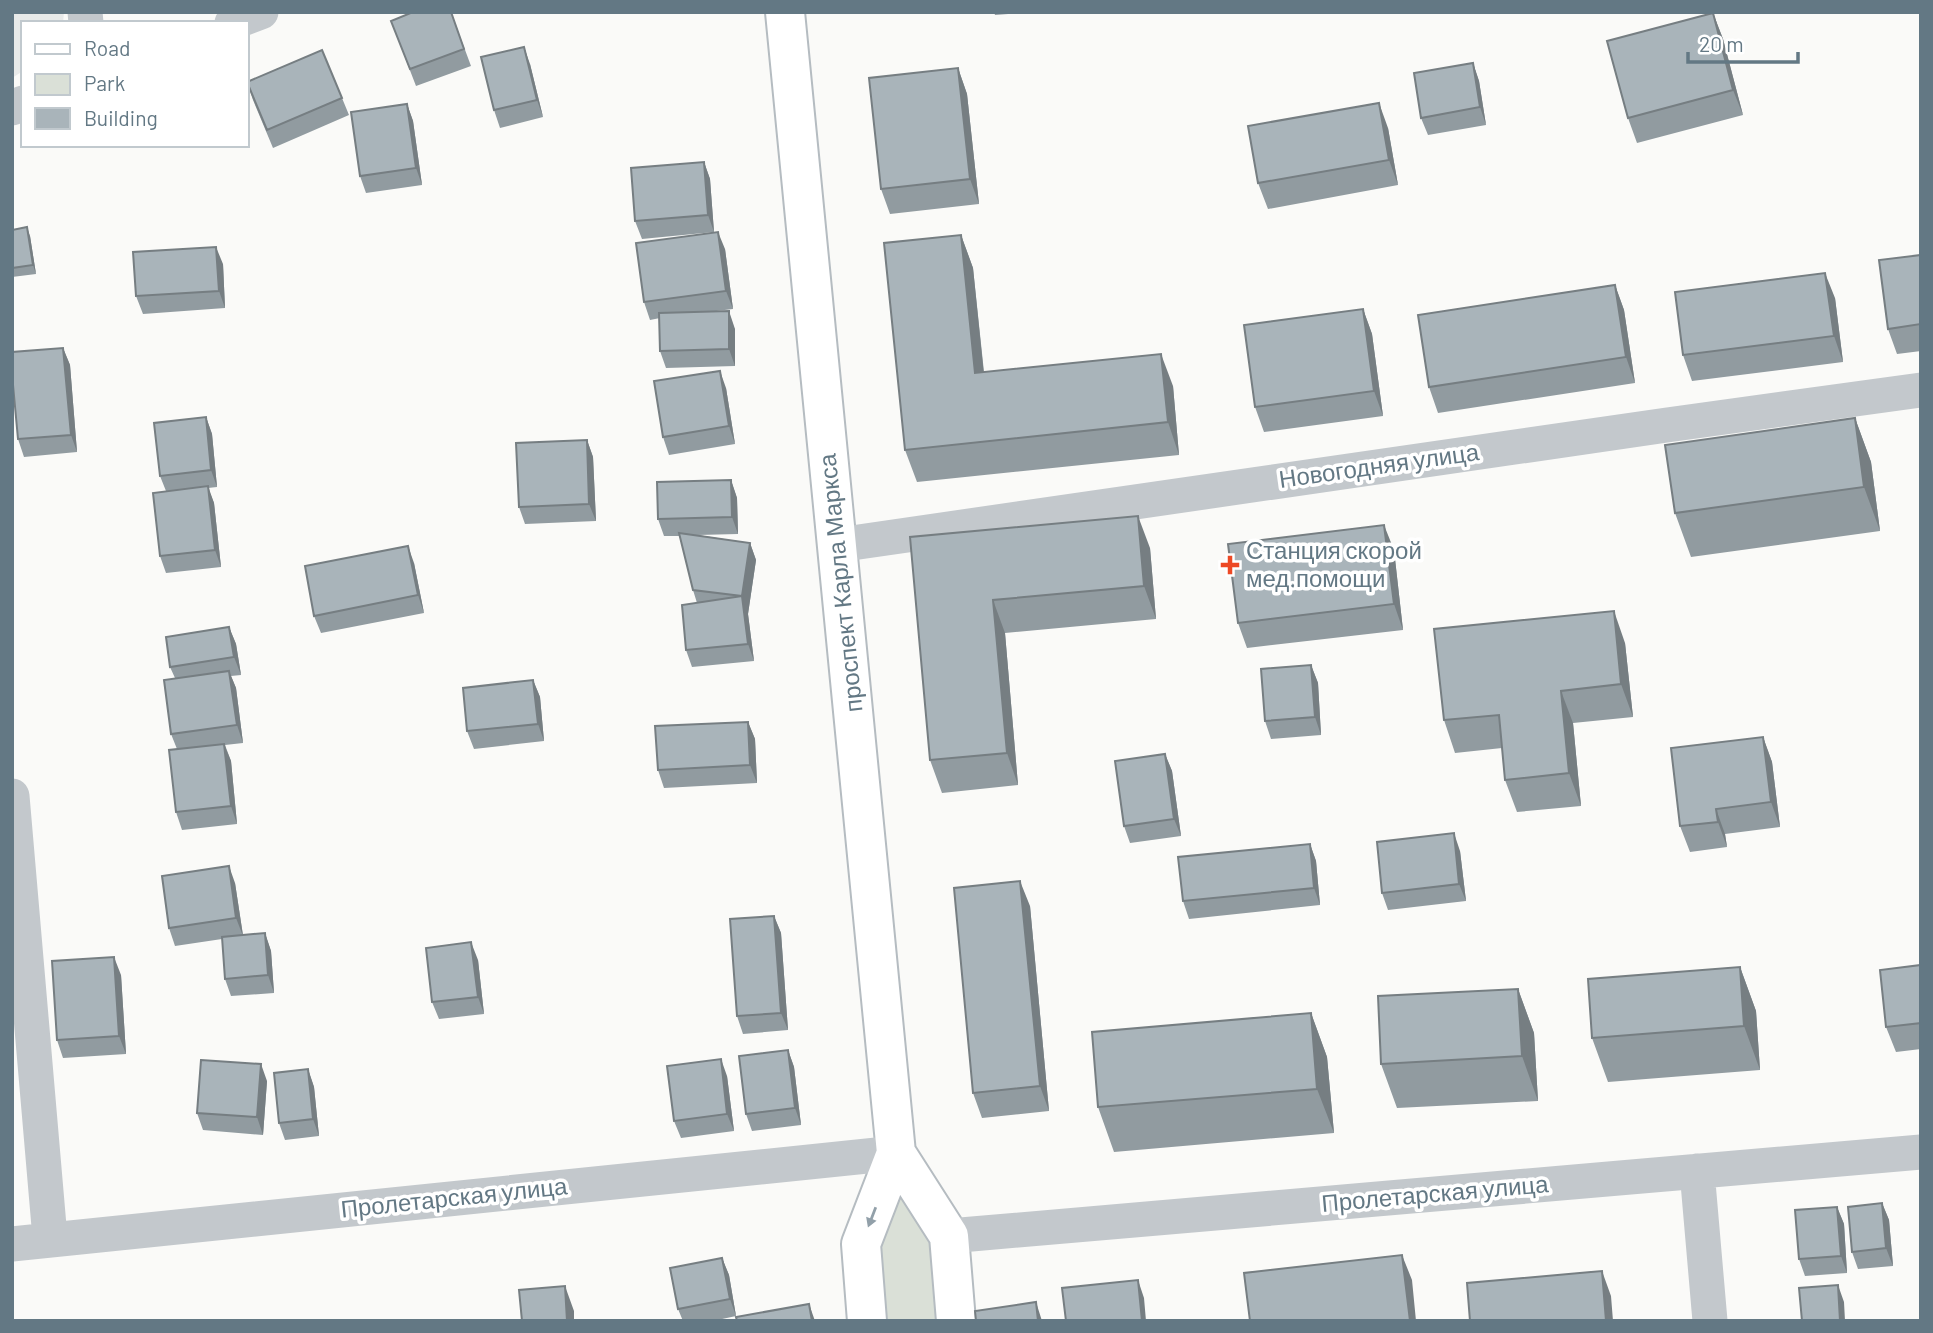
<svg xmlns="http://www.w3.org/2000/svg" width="1933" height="1333" font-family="Barlow,sans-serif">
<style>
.built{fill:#e8eae9}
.green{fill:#dae0d7}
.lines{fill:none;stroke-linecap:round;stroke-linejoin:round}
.secondary-casing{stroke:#b5bcc1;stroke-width:42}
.street{stroke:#c3c8cc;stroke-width:35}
.secondary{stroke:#fff;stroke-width:38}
.wall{fill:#919ba0}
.shaded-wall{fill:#767e82}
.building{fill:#a9b4ba;stroke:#767e82;stroke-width:2}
.oneway{fill:#92a0a9}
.poi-dot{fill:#ed4925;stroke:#fff;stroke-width:2.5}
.labels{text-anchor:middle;stroke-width:7;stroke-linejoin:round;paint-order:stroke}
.street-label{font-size:24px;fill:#637884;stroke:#fff}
.poi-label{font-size:24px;fill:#637884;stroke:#fff;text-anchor:start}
</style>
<rect width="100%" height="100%" fill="#fafaf8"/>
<path class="built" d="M12,12H64L63,23H23V71L12,78Z"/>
<path class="green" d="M899,1175L941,1239L947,1321H880L873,1245Z"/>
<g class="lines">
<defs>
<path id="secondary" d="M785,12L896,1153L861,1244L867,1321
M896,1153L949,1236L956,1321"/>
</defs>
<use href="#secondary" class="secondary-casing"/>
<path class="street" d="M85,12L86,23
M232,23L261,12
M12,108L23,103
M838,545L1667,425L1921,390
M12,796L50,1238
M1697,1171L1710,1321
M949,1236L1921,1152
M12,1244L896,1153"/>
<use href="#secondary" class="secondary"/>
</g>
<path class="wall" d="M451,12L471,66L416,86L391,21Z
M994,12H1034L995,15Z
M1713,13L1723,39L1743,115L1637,143L1628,118Z
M1473,63L1479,81L1486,125L1428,135L1421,118Z
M530,64L543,117L500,128L494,110Z
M958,68L967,94L979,204L890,214L881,189Z
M247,82L342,98L349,115L273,148L253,100Z
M407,104L413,121L422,185L366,193L360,176Z
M1388,128L1398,185L1268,209L1258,183Z
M704,162L710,179L714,232L642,239L635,221Z
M12,230L30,236L36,274L12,277Z
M961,235L973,268L984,372L1173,386L1179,455L917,482L905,450Z
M725,249L733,309L708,312L735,329V366L666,368L660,351V318L650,320L644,302Z
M1921,255V351L1897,354L1888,329Z
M223,264L225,308L143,314L136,296Z
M1615,285L1624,310L1635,383L1438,413L1429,387Z
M1835,298L1843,362L1692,381L1683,355Z
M1363,309L1372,334L1383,416L1264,432L1255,407Z
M63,348L70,365L77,452L24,457L18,439Z
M726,388L735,444L669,455L663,437Z
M206,417L212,434L217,487L208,488L214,503L221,567L166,573L160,556L166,491L160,476Z
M1855,418L1871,462L1880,531L1691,557L1675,513Z
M587,440L593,457L596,521L525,524L519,507Z
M731,480L737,498L738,534L698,535L750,543L756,560L748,614L754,661L692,667L686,650L697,603L693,590L680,536H664L658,519Z
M910,537L1150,548L1156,619L1005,633L1018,785L942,793L930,760Z
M1394,550L1403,630L1247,648L1238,623Z
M414,563L424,613L321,633L314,616Z
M229,627L236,644L241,675L231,676L236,688L243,743L225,745L231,761L237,824L182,830L176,812L177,749L171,734L175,678L170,667Z
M1625,643L1633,717L1573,723L1581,806L1517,812L1505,780L1502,748L1455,753L1444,720Z
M1311,665L1318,683L1321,735L1271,739L1265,721Z
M533,680L540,697L544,741L474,749L467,731Z
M748,722L755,739L757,783L664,788L658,770Z
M1763,737L1772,762L1780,827L1725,834L1727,847L1690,852L1680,826Z
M1165,754L1172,771L1181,836L1130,843L1124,826Z
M1310,844L1316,861L1320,905L1189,919L1183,901Z
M1460,851L1466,901L1388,910L1382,893Z
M235,883L243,935L265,933L271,951L274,993L231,996L225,979L222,939L175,946L169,928Z
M1030,906L1049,1111L982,1118L973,1093Z
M774,916L781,933L788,1030L743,1034L737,1016Z
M478,960L484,1014L439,1019L432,1002Z
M1921,965V1049L1896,1052L1886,1027Z
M1740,967L1756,1011L1760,1070L1608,1082L1592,1038Z
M121,975L126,1054L63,1058L57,1040Z
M1518,989L1534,1033L1538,1101L1397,1108L1381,1064Z
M1311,1013L1327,1057L1334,1133L1114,1152L1098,1107Z
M788,1050L794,1067L801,1125L752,1131L746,1114Z
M308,1069L314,1087L319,1136L285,1140L279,1123Z
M727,1076L734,1131L681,1138L674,1121Z
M267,1081L263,1135L203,1130L197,1113Z
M1882,1203L1889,1220L1893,1266L1858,1269L1852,1252Z
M1837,1207L1844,1224L1847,1273L1805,1276L1799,1259Z
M722,1258L729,1275L736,1316L713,1321H683L678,1309Z"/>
<path class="shaded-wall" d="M1713,13L1723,39L1743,115L1733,90Z
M524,47L530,64L543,117L537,100Z
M1473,63L1479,81L1486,125L1480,107Z
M958,68L967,94L979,204L970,179Z
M1379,103L1388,128L1398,185L1389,160Z
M407,104L413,121L422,185L416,168Z
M704,162L710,179L714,232L708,215Z
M27,227L30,236L36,274L33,265Z
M718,232L725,249L733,309L726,291Z
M961,235L973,268L987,405L975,373Z
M216,247L223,264L225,308L219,291Z
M1825,273L1835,298L1843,362L1834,336Z
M1615,285L1624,310L1635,383L1626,357Z
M1363,309L1372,334L1383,416L1374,391Z
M729,311L735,329V366L729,349Z
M63,348L70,365L77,452L71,435Z
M1161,354L1173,386L1179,455L1168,422Z
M720,371L726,388L735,444L729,426Z
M206,417L212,434L217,487L211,470Z
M1855,418L1871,462L1880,531L1864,487Z
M587,440L593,457L596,521L589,504Z
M731,480L737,498L738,534L732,517Z
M208,486L214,503L221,567L215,550Z
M1138,516L1150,548L1156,619L1144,586Z
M1384,525L1394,550L1403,630L1394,604Z
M750,543L756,560L748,614L754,661L748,644L742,596Z
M408,546L414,563L424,613L418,595Z
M993,600L1005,633L1018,785L1007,753Z
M1614,611L1625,643L1633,717L1621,684Z
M229,627L236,644L241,675L234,657Z
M1311,665L1318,683L1321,735L1315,717Z
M229,671L236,688L243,743L237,725Z
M533,680L540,697L544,741L538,724Z
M1561,691L1573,723L1581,806L1569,773Z
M748,722L755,739L757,783L750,765Z
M1763,737L1772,762L1780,827L1771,802Z
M224,744L231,761L237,824L231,806Z
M1165,754L1172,771L1181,836L1174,819Z
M1716,809L1725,834L1727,847L1718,822Z
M1454,833L1460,851L1466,901L1459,884Z
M1310,844L1316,861L1320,905L1314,888Z
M229,866L235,883L243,936L236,918Z
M1020,881L1030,906L1049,1111L1040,1086Z
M774,916L781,933L788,1030L781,1013Z
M265,933L271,951L274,993L268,975Z
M471,942L478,960L484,1014L478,997Z
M114,957L121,975L126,1054L119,1036Z
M1740,967L1756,1011L1760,1070L1744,1026Z
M1518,989L1534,1033L1538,1101L1522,1056Z
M1311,1013L1327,1057L1334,1133L1317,1089Z
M788,1050L794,1067L801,1125L795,1108Z
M721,1059L727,1076L734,1131L727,1114Z
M261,1064L267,1081L263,1135L257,1117Z
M308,1069L314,1087L319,1136L313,1119Z
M1882,1203L1889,1220L1893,1266L1886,1248Z
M1837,1207L1844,1224L1847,1273L1841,1256Z
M1402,1255L1412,1280L1416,1321H1410Z
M722,1258L729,1275L736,1316L730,1299Z
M1602,1271L1611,1296L1613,1321H1606Z
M1138,1280L1144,1298L1146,1321H1142Z
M1838,1285L1844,1302L1845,1321H1840Z
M565,1286L574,1311V1321H567Z
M1036,1302L1042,1321H1038Z
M809,1304L815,1321H812Z"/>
<path class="building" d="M413,12H451L464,49L410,69L391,21Z
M1713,13L1733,90L1628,118L1607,41Z
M524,47L537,100L494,110L481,57Z
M322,50L342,98L267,130L247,82Z
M1473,63L1480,107L1421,118L1414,73Z
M958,68L970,179L881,189L869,78Z
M1379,103L1389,160L1258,183L1248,126Z
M407,104L416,168L360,176L351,112Z
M704,162L708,215L635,221L631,168Z
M27,227L33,265L12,268V230Z
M718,232L726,291L644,302L636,243Z
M961,235L975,373L1161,354L1168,422L905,450L884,243Z
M216,247L219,291L136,296L133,252Z
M1921,255V324L1888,329L1879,260Z
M1825,273L1834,336L1683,355L1675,292Z
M1615,285L1626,357L1429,387L1418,315Z
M1363,309L1374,391L1255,407L1244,325Z
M729,311V349L660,351L659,313Z
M63,348L71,435L18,439L12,374V352Z
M720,371L729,426L663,437L654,381Z
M206,417L211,470L160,476L154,423Z
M1855,418L1864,487L1675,513L1665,445Z
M587,440L589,504L519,507L516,443Z
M731,480L732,517L658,519L657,482Z
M208,486L215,550L160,556L153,493Z
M1138,516L1144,586L993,600L1007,753L930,760L910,537Z
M1384,525L1394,604L1238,623L1228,544Z
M679,533L750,543L742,596L748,644L686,650L682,605L742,596L693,590Z
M408,546L418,595L314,616L305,566Z
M1614,611L1621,684L1561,691L1569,773L1505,780L1499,715L1444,720L1434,629Z
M229,627L234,657L170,667L166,637Z
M1311,665L1315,717L1265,721L1261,669Z
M229,671L237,725L171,734L164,680Z
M533,680L538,724L467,731L463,688Z
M748,722L750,765L658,770L655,726Z
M1763,737L1771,802L1716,809L1718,822L1680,826L1671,748Z
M224,744L231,806L176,812L169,750Z
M1165,754L1174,819L1124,826L1115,761Z
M1454,833L1459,884L1382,893L1377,842Z
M1310,844L1314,888L1183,901L1178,857Z
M229,866L236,918L169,928L162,876Z
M1020,881L1040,1086L973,1093L954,888Z
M774,916L781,1013L737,1016L730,919Z
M265,933L268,975L225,979L222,937Z
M471,942L478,997L432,1002L426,948Z
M114,957L119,1036L57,1040L52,961Z
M1921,965V1023L1886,1027L1880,970Z
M1740,967L1744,1026L1592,1038L1588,979Z
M1518,989L1522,1056L1381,1064L1378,996Z
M1311,1013L1317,1089L1098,1107L1092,1032Z
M788,1050L795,1108L746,1114L739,1056Z
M721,1059L727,1114L674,1121L667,1066Z
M201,1060L261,1064L257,1117L197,1113Z
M308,1069L313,1119L279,1123L274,1073Z
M1882,1203L1886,1248L1852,1252L1848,1207Z
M1837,1207L1841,1256L1799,1259L1795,1210Z
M1402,1255L1410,1321H1250L1244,1273Z
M722,1258L730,1299L678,1309L670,1268Z
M1602,1271L1606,1321H1470L1467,1283Z
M1138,1280L1142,1321H1066L1062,1288Z
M1838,1285L1840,1321H1802L1799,1288Z
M565,1286L567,1321H522L519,1290Z
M1036,1302L1038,1321H976L975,1311Z
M809,1304L812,1321H737L736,1317Z"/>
<defs><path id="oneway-solid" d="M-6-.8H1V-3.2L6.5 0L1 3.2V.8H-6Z" transform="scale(1.75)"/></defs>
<use class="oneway" href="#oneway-solid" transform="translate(872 1217) rotate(111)"/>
<path class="poi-dot" d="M1226.5 554.5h7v7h7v7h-7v7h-7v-7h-7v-7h7z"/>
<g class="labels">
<g class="street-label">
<text transform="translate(1379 466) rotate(-8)" y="8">Новогодняя улица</text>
<text transform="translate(841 583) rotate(-96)" y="8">проспект Карла Маркса</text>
<text transform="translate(1435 1194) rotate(-5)" y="8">Пролетарская улица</text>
<text transform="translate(454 1198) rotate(-6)" y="8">Пролетарская улица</text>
</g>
<g class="poi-label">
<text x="1246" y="559">Станция скорой<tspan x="1246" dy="28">мед.помощи</tspan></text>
</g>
</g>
<rect width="1933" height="1333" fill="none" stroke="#637884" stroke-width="28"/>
<rect x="21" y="21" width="228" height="126" fill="#ffffff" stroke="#c1c9ce" stroke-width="2"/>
<rect x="35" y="44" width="35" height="10" fill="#ffffff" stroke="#c1c9ce" stroke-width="2"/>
<text x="84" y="56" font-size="21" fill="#637884">Road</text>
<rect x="35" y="74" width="35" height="21" fill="#dae0d7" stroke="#c1c9ce" stroke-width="2"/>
<text x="84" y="91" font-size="21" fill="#637884">Park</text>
<rect x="35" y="108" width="35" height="21" fill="#a9b4ba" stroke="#c1c9ce" stroke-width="2"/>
<text x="84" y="126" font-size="21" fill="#637884">Building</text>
<path d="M1688 52v10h110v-10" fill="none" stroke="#637884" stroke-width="3.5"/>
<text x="1699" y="52" font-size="21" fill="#637884" stroke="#ffffff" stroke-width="5" paint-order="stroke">20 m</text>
</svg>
